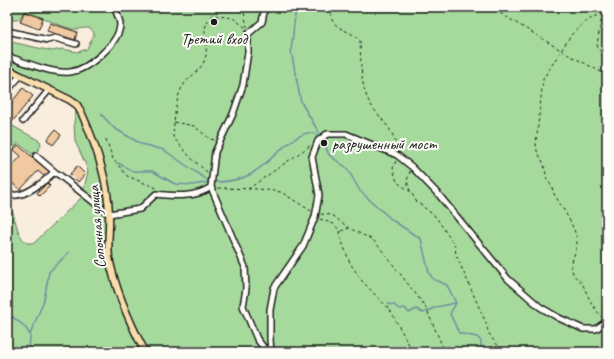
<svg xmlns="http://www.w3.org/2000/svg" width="614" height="359" font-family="Caveat,sans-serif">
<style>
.green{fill:#a6da9d;stroke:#617b5c}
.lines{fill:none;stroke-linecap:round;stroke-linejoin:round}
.stream{stroke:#728c9f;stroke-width:1.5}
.building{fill:#f1c9a0;stroke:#1c1c1c}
.minor-casing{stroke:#1c1c1c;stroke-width:8}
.major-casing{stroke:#1c1c1c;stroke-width:9}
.path{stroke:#1c1c1c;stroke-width:1;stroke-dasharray:3 3;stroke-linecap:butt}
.minor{stroke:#fdfcf7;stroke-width:5}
.major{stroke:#f9ddab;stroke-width:6}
.poi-dot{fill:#1c1c1c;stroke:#fdfcf7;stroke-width:1.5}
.labels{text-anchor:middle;stroke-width:4;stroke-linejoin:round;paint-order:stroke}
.poi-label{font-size:16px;fill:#1c1c1c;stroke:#fdfcf7}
.street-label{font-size:16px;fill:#1c1c1c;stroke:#fdfcf7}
</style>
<rect width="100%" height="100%" fill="#f9eddd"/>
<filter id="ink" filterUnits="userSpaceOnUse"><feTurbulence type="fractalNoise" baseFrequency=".025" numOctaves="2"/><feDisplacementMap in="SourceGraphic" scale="8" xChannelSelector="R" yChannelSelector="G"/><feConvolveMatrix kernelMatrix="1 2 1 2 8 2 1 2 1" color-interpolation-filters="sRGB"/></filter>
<g filter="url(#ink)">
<path class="green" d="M7,7H607V352H7V203C18,215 14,235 27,243H34L82,197L88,171L85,163L75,141L74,122L78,101L7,64V41L52,51L62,49L78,52L87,49L94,34C91,23 79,31 72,29C56,25 41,16 25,11L18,20H7Z
M7,123L40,141L41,145L37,152L32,154L18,143L7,156Z"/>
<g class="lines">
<path class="stream" d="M296,7L291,51L301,102L321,136
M101,114L114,128L141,144L164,150L210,182
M323,140L329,155L347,168L360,191L392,220L421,239L429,273L433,279L447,285L456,303L450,314L459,333L477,337L481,341V352
M118,163L132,171H152L175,184L193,185L209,182
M213,182C225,182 238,181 249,175C269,165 286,139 307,133C311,132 317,134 321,137
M388,304L394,305L399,309L405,308L409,313L416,309L423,313L436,307L455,303
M7,312C16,322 23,321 30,335
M29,352L30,335L44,300L49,272L69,252"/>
</g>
<path class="building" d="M24,12L43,18L39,29L20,22Z
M50,23L77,32L75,40L47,31Z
M23,88L33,96L12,122L7,118V108Z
M55,130L61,135L53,145L47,140Z
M18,145L50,172L45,177L38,171L20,190L10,181L7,183V172L21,156L14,150Z
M77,166L85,174L78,182L70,174Z
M47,183L50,186L40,196L37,193Z"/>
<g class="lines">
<defs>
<path id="minor" d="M265,7L262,22L248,34V52L243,85L233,114L215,152L211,187L245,267L246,289L243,306L257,339L267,352
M7,31L48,40L55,38L76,44
M7,56C24,62 52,74 70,72C88,70 119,43 120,25C120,19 116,12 114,7
M7,91L20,76
M23,121L49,90
M36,156L56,173
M7,191L13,195C25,197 45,181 53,173L58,174L109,214
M109,214L140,209L156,194C174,196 196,198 211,187
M271,352L270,339V310L274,288L303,246L315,217L319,195L312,157L318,141L327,134H346L397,155L412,167L439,195L508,279L540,307L559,318L583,329H596L607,321"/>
<path id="major" d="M7,69L70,100L77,105L82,114C96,145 108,180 109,214C110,228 107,244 109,257C115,290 130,323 145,352"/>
</defs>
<use href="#minor" class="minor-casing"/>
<use href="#major" class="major-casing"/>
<path class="path" d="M243,7L247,27
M330,7C331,11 331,17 332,20C338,31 355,32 360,41C361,60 360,89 371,105C381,120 395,130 397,150
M490,7L569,55L607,75
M607,10L601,21L597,45L607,65
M174,122L194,126L210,139L215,140
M106,139L113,159L127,176L159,189
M396,161L393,168L397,182L411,192L416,201L436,217L455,246L456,255L486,323C488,336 495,343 505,352
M410,171L407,181L410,191
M207,172L191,158L173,137C174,124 175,97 183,86C189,76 201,71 205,59C210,44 198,30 212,15L233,18L246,28
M218,188L259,189L281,192L311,211
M248,189L311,145
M321,214L332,215L349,228L373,240L381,249L425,306L445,352
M320,219L334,224L340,231L341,239L350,263L362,281L390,310L413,352
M341,231L349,228
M603,318C594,309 589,299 584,287C581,280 573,278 572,270C570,260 577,252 577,242C577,229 560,204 553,192L552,186L547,180L544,164L537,151L536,144L543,79L571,35L586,21L604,12"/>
<use href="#minor" class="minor"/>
<use href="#major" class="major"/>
</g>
</g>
<g class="poi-dot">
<circle cx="214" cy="22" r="4"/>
<circle cx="324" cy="143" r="4"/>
</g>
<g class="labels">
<g class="poi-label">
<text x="214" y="44">Третий вход</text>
<text x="332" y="149" text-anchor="start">разрушенный мост</text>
</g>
<g class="street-label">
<text transform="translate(96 227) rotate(-95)" y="6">Сопочная улица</text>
</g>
</g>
<rect width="614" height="359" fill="none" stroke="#fdfcf7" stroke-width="24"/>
<rect x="12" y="12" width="590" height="335" fill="none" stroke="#1c1c1c" stroke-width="1.5" filter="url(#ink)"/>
</svg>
